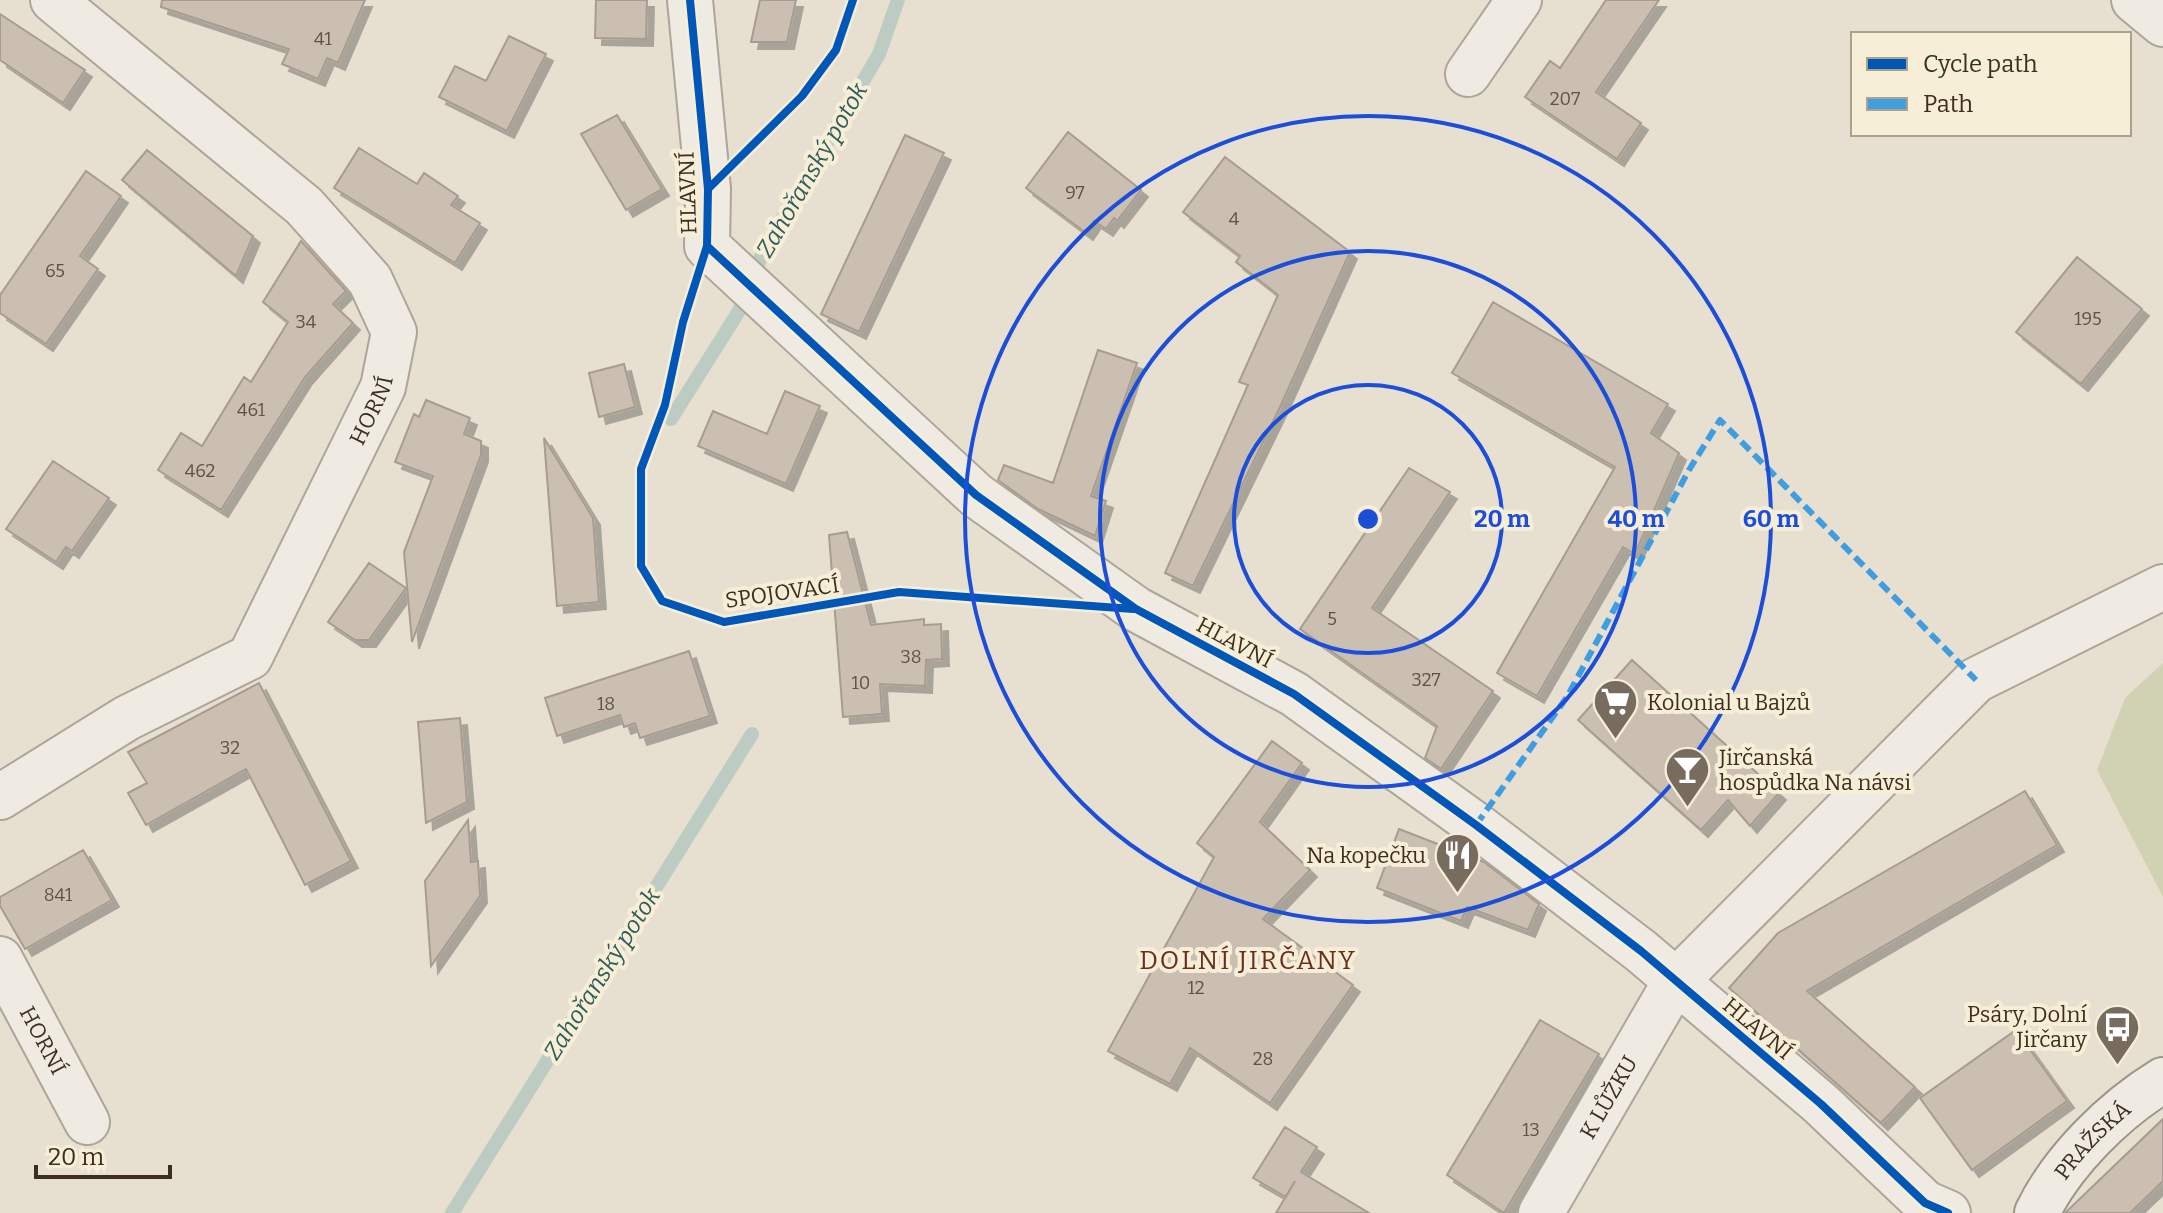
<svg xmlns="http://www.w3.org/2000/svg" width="2163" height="1213" font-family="Bitter,serif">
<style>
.cemetery{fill:#d1d1b3}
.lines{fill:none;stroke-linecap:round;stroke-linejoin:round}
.stream{stroke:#bcccc2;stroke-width:14}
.building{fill:#cbbfb2;stroke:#a89c90;stroke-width:2;filter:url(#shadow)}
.street-casing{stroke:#ada599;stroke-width:48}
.secondary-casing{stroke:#9c958a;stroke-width:48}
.street{stroke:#efebe3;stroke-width:44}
.secondary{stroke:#efebe3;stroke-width:44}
.quiet{stroke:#3f9de0;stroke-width:6;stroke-dasharray:12 6;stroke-linecap:butt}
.cycleway-casing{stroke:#f7eed8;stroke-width:13}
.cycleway{stroke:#0057b8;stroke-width:8}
.ring{fill:none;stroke:#1d4ed8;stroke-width:4}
.labels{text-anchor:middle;stroke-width:8;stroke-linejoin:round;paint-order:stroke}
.number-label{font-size:18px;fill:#605244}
.street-label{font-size:22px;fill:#3d2e20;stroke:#f7eed8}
.poi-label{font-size:22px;fill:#3d2e20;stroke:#f7eed8;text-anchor:start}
.water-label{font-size:24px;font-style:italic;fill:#2f5d5a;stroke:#f7eed8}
.quarter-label{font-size:26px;letter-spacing:2px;fill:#6b2e1e;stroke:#f7eed8}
.centre{fill:#1d4ed8;stroke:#f7eed8;stroke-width:4}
.ring-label{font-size:24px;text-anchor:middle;font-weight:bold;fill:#1d4ed8;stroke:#f7eed8;stroke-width:8;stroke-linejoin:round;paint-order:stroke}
</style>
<defs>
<filter id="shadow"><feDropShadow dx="7" dy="7" stdDeviation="0" flood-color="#0004"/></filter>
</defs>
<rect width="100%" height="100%" fill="#e7e0d1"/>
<path class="cemetery" d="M2163,663V897L2097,770L2125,698Z"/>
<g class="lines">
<path class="stream" d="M671,419L739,311L763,252L879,54L898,0
M452,1213L752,734"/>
</g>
<path class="building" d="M162,0H365L338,63L327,58L318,79L282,64L289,49L161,7Z
M596,0H647L646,39L595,38Z
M760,0H796L787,42H751Z
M1606,0H1659L1596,92L1641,123L1617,159L1525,97L1550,61L1560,68Z
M0,14L85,70L63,103L0,60Z
M509,36L546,54L507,131L439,97L455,66L486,81Z
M617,115L662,189L626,210L581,134Z
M1068,132L1141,190L1117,221L1114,218L1106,229L1094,221L1086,233L1026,188Z
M905,135L944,153L859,332L821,314Z
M359,148L417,184L424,173L458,196L451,205L480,223L455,263L334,188Z
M147,150L253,236L236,276L122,180Z
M1225,157L1350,252L1281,405L1193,586L1165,573L1248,385L1239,382L1278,295L1236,262L1240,256L1183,212Z
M86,171L121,196L80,256L98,269L46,344L0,313V295Z
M301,241L346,291L333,304L353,323L305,377L221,510L158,470L181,433L202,446L244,377L251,382L288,322L263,302Z
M2077,257L2142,309L2081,384L2016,332Z
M1493,302L1668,404L1651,433L1679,453L1635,554L1623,547L1537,696L1497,673L1615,467L1452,373Z
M1098,350L1137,363L1091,496L1106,501L1095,536L1038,509L998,480L1004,465L1053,483Z
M624,364L635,407L599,417L589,373Z
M785,391L820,406L786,484L698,446L713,411L767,434Z
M426,400L470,418L464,434L481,441V455L412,642L404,552L433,476L395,462L414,414L419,417Z
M544,438L593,518L599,602L557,606Z
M53,461L109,498L72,551L66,547L56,562L6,529Z
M1409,468L1450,492L1372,608L1493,691L1441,769L1425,758L1437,726L1300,629Z
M847,532L871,625L924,619V625L941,624L942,659L926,660L925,686L880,684L882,714L843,717L829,535Z
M369,563L406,588L369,640H355L328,622Z
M689,651L710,716L640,738L635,723L624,727L620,715L557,736L545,698Z
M1632,660L1779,793L1750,826L1728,800L1701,830L1578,720Z
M259,683L351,861L305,885L246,769L146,825L128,793L147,783L128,752Z
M460,718L467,802L426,823L418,722Z
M1272,741L1302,763L1260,822L1310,870L1263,919L1353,985L1270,1103L1190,1048L1170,1084L1108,1051L1214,857L1197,843Z
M2025,791L2057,845L1807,991L1915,1087L1881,1123L1729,988L1778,933Z
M468,820L471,862L478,861L480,896L431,966L425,881Z
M1399,829L1484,862L1539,904L1528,930L1467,907L1461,921L1377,888Z
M83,850L112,900L25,949L0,906V897Z
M1540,1020L1599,1054L1504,1213L1447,1175Z
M2016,1030L2067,1101L1972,1170L1920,1098Z
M2163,1119V1181L2130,1213H2065Z
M1285,1127L1317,1147L1301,1172L1369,1213H1276L1295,1181L1286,1197L1253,1178Z"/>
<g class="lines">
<defs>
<g id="street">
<path d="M690,0L708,189L707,246L976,495L1136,609L1294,694L1476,825L1641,951L1821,1104L1925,1203L1948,1213"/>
<path d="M2134,0L2163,24"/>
<path d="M1468,74L1519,0"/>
<path id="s1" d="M0,797L127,718L250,657L383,387L394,332L370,280L304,206L53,0"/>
<path id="s2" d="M0,959L87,1122"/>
<path id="s3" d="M1541,1213L1675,982L1976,680L2163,587"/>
</g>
<g id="secondary">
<path id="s4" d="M2037,1213C2062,1161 2114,1110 2163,1080"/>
</g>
</defs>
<use href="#street" class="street-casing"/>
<use href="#secondary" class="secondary-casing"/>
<use href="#street" class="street"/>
<use href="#secondary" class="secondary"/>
<path class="quiet" d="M1476,825L1567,697L1689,470L1720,420L1976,680"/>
<defs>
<path id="cycleway" d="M690,0L708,189L707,246L976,495L1136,609L1294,694L1476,825L1641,951L1821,1104L1925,1203L1948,1213
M708,189L802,96L836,50L853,0
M707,246L683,322L665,405L641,469V566L662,601L724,622L899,592L1133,609"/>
</defs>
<use href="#cycleway" class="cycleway-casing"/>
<use href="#cycleway" class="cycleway"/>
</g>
<g class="ring">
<circle cx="1368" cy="519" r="134"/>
<circle cx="1368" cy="519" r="268"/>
<circle cx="1368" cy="519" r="403"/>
</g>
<defs>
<symbol id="supermarket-pin" viewBox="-11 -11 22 30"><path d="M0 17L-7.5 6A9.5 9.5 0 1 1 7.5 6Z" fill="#786c5e" stroke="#f7eed8"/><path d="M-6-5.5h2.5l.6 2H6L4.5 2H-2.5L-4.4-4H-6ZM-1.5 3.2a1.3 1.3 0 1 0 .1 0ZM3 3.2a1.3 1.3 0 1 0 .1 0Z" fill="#fff"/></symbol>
<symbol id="bar-pin" viewBox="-11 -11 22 30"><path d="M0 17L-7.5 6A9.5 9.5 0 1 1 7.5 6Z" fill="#786c5e" stroke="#f7eed8"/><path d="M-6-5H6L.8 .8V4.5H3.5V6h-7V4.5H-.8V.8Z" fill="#fff"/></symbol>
<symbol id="restaurant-pin" viewBox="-11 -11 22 30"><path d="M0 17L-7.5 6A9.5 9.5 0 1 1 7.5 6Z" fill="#786c5e" stroke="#f7eed8"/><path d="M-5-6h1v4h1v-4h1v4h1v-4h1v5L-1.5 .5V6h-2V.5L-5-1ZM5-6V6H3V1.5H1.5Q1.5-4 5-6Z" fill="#fff"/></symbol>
<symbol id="bus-pin" viewBox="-11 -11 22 30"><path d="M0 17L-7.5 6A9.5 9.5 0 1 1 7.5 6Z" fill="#786c5e" stroke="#f7eed8"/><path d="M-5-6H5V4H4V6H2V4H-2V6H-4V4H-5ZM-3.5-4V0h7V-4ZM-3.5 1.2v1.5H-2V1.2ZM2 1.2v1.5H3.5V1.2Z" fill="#fff"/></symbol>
</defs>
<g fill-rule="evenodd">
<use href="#supermarket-pin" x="1590" y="676" width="51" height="69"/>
<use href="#bar-pin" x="1662" y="744" width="51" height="69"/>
<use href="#restaurant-pin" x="1432" y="830" width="51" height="69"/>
<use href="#bus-pin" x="2092" y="1002" width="51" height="69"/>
</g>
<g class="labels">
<g class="number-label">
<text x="323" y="45">41</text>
<text x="1565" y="105">207</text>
<text x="1075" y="199">97</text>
<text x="1234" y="225">4</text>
<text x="55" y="277">65</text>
<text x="2088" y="325">195</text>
<text x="306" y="328">34</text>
<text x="251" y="416">461</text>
<text x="200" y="477">462</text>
<text x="1332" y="625">5</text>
<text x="911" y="663">38</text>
<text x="1426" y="686">327</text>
<text x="861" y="689">10</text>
<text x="606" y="710">18</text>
<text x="230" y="754">32</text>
<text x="58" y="901">841</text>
<text x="1196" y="994">12</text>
<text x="1263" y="1065">28</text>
<text x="1531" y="1136">13</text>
</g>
<g class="street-label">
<text transform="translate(687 193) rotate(-92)" y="8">HLAVNÍ</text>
<text dy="8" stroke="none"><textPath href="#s1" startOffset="562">HORNÍ</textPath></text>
<text transform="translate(782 592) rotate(-8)" y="8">SPOJOVACÍ</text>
<text transform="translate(1235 642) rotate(28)" y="8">HLAVNÍ</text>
<text transform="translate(1758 1028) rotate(40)" y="8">HLAVNÍ</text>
<text dy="8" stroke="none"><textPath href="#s2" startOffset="92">HORNÍ</textPath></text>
<text dy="8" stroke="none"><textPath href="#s3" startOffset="134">K LŮŽKU</textPath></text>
<text dy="8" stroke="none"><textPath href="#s4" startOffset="92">PRAŽSKÁ</textPath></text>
</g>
<g class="poi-label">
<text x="1647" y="710">Kolonial u Bajzů</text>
<text x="1719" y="765">Jirčanská<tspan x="1719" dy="25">hospůdka Na návsi</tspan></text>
<text x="1426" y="863" text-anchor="end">Na kopečku</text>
<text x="2087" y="1022" text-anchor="end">Psáry, Dolní<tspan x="2087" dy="25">Jirčany</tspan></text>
</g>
<g class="water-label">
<text transform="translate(812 170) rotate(-60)" y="8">Zahořanský potok</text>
<text transform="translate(602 974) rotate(-58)" y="8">Zahořanský potok</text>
</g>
<g class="quarter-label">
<text x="1248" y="969">DOLNÍ JIRČANY</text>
</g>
</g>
<circle cx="1368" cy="519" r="12" class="centre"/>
<g class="ring-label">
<text x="1502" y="527">20 m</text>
<text x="1636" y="527">40 m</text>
<text x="1771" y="527">60 m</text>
</g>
<rect x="1851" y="32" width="280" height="104" fill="#f7eed8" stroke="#ada18e" stroke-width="2"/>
<rect x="1867" y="58" width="40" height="12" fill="#0057b8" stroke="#ada18e" stroke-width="2"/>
<text x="1923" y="72" font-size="24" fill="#3d2e20">Cycle path</text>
<rect x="1867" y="98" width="40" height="12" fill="#3f9de0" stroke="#ada18e" stroke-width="2"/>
<text x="1923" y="112" font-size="24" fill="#3d2e20">Path</text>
<path d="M36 1165v12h134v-12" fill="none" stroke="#3d2e20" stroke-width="4"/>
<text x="48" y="1165" font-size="24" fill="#3d2e20" stroke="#f7eed8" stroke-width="6" paint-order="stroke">20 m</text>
</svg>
